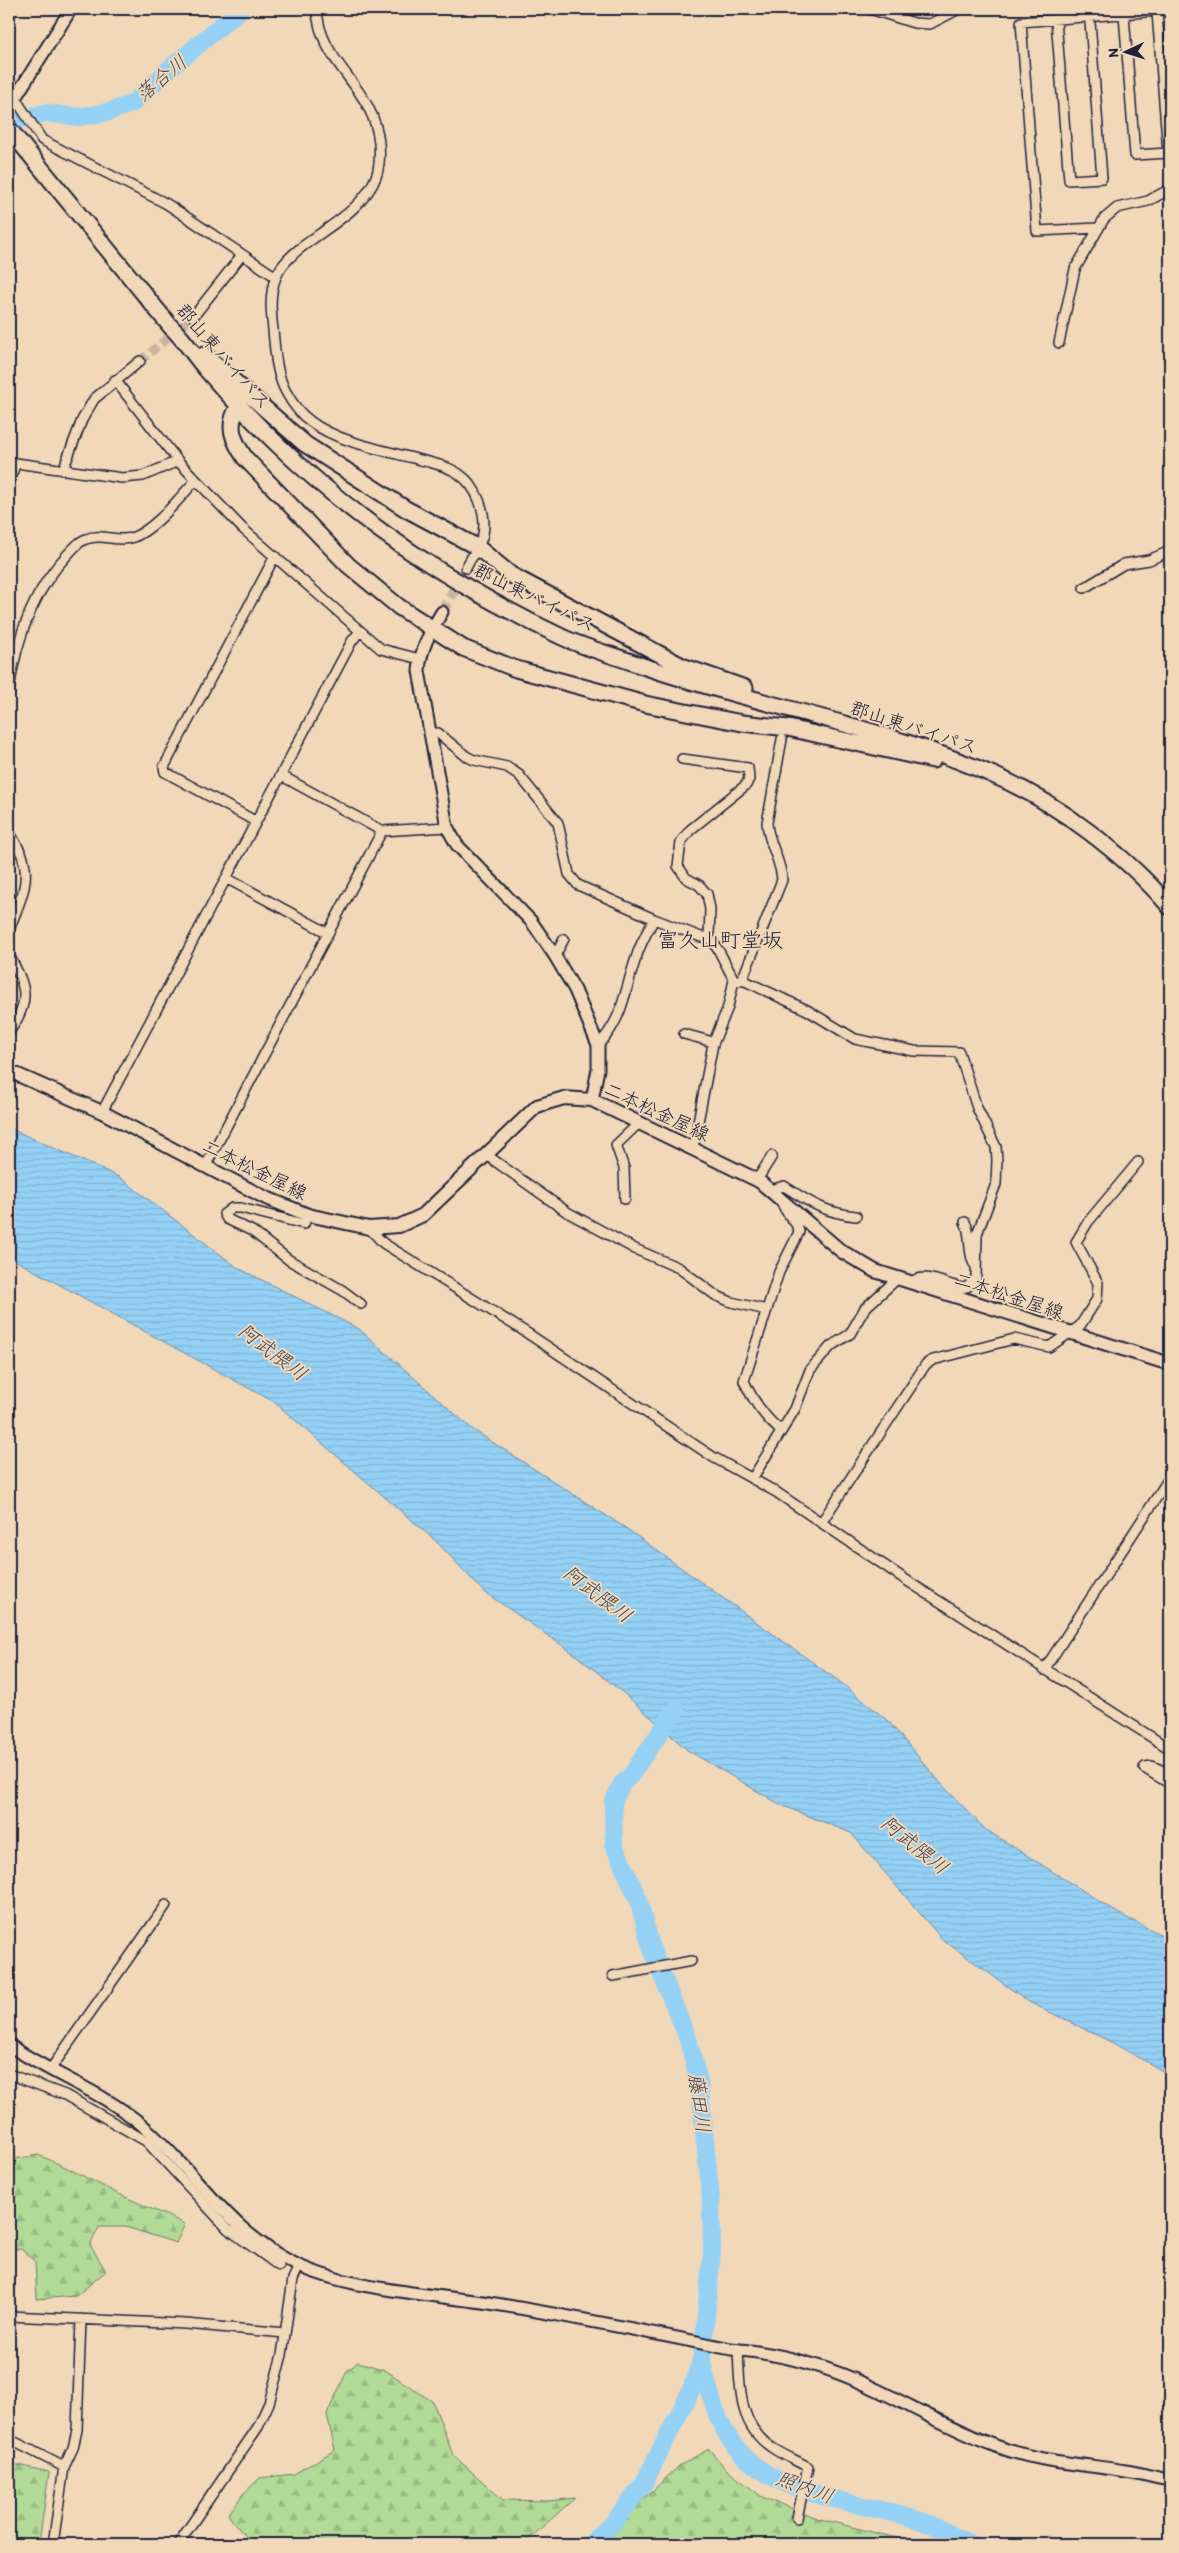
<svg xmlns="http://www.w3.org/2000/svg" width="1179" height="2553" font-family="Itim,'Klee One',sans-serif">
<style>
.forest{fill:url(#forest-firs);stroke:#6a7e68}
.water{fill:url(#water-rules);stroke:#668bab}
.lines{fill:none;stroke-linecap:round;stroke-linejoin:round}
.river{stroke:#94d1f5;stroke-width:18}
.street-tunnel{stroke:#c8b4a0;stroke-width:9;stroke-dasharray:9 4.5;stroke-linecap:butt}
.secondary-tunnel{stroke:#c8b4a0;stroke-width:11;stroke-dasharray:11 5.5;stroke-linecap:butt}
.street-casing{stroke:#22223b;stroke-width:12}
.secondary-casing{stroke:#22223b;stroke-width:15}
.primary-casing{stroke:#22223b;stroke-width:16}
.highway-casing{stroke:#22223b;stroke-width:19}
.street{stroke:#f1d8b9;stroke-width:9}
.secondary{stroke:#f1d8b9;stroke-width:11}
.primary{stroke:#f1d8b9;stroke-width:12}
.highway{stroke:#f1d8b9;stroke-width:15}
.labels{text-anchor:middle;stroke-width:4;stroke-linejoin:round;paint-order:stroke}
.street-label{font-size:19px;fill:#22223b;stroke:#f1d8b9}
.water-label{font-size:20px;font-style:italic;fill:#394560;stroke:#f1d8b9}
.quarter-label{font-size:21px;fill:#22223b;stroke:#f1d8b9}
</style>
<defs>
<pattern id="forest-firs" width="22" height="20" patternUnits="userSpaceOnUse" patternTransform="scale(1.25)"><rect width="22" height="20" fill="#b1da96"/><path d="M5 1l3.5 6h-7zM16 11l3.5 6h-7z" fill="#98bb82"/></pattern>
<pattern id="water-rules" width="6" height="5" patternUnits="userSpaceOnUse" patternTransform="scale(1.25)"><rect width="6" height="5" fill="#94d1f5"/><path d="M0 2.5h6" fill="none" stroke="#7fb3d3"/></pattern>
</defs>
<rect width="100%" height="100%" fill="#f1d8b9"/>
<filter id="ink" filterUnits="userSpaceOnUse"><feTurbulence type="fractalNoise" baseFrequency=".02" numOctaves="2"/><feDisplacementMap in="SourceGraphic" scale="10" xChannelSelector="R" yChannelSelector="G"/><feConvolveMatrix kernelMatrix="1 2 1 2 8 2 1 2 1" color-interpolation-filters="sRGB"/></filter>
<g filter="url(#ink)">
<path class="forest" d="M38,2155C71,2168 100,2186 132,2200C150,2209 167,2215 185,2224L176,2243L126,2227H99L90,2245L106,2271L76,2296L37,2299L35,2262L21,2249L9,2250V2160Z
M358,2362L385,2370L433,2402L453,2455L503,2500L549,2501L575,2498L523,2544H251L228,2515L243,2494L260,2478L294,2474L335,2450L327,2414L347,2371Z
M709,2449L727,2470L762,2497L820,2519L921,2544H595L679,2466Z
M9,2463L49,2472L39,2544H9Z"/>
<path class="water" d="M9,1128L119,1177L238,1268L359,1329L472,1429L627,1529L844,1685L888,1721L945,1788L985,1829L1121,1915L1170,1939V2075L1111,2042L1029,2002L942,1939L851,1833L781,1805L687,1750L626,1695L573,1653L483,1591L437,1542L274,1402L9,1257Z"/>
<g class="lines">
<path class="river" d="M9,127L20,119L45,113L79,117L109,112L133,103L167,71L241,9
M701,2360C709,2389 714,2417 732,2442C774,2502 869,2500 932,2525C945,2531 957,2538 970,2544
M590,2544L613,2523L643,2485L690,2392L702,2358L712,2251L711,2199L699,2082L688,2039L653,1953L638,1899L614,1845L613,1802L622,1784L631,1775L676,1709"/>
<path class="street-tunnel" d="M140,361L193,317"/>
<path class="secondary-tunnel" d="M442,612L466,568"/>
<defs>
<path id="street" d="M317,9C319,64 374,86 379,143C380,154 380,166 376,177C358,223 291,240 276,277C269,294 271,312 273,330C275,350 276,374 286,392C292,403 300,414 310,421C335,441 382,450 413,458C428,462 446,465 459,474C477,486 487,513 483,534C481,545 471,557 466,568
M870,9L914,23L930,24L959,9
M1124,15L1135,155L1168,153L1157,12
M1056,20L1069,180L1102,178L1089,9
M15,98L42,140L167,204L276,277
M1098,228L1037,231L1021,22L1170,10
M193,317L241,256
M1059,343L1075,269L1104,219L1117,208L1148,201L1170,189
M115,380L178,461L242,528L381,649L420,659
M9,462L122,478L143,476L178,461
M63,470L82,420L94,399L140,361
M9,481L16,463
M1084,588L1124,564L1149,560L1170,551
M9,690C16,640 33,590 69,553C74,548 79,541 86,539C101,533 116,542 131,538C154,531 180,497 196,480
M429,733H438L466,756L474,760L507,767L519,775L558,823L569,874L578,885L654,919L701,937H709
M682,759L748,768L749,779L746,785L690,830L681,842L678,866L686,878L699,885L707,894L710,909L709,937L719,951L734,980
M282,776L382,831L447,827
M255,821L165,772L164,767L275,556
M9,831C13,839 18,847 22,855C32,882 18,905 9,930
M226,878L328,933
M9,955C26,987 32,1000 9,1032
M555,956L564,939
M742,980L782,880C781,859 768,844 767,823L782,739
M684,1034L713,1042
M598,1045C623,1021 625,989 636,958C640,944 647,932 654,919
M102,1112L352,641L360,631
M693,1148L713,1044L728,1007L734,980L745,981L807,1010L855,1039L914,1051L959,1052L977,1108L996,1147L997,1160L996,1184L977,1234L976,1278L967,1287L963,1288C948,1286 923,1270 911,1283
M485,1154L567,1212L635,1249L679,1268L715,1295L731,1302L767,1310
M205,1167L382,831
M757,1180L772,1156
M770,1190L784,1186C809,1202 825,1213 856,1216
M625,1199L624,1168L616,1145L639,1123
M308,1215L304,1224L241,1208H232L224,1214L227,1219L252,1231L289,1260L342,1290L361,1304
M965,1222C972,1235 967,1251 974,1264
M369,1228L383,1243L524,1331L713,1457L776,1492L909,1582L1170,1749
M781,1431C764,1417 753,1401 744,1381L779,1272L799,1232C798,1221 784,1214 782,1202
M752,1479L795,1409L810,1370L831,1346L850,1334L865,1308L897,1279
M821,1523L926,1364L933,1360L1014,1339L1049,1347L1080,1326L1097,1299L1098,1283L1076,1242L1088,1222L1138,1162
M1044,1670L1170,1477
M1145,1767L1152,1766L1170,1774
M1144,1768L1170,1784
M613,1976L691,1961
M50,2070L166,1905
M9,2074L65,2095L146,2141L228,2229L279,2266
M9,2316L186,2324L285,2333
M738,2349C740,2385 737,2424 771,2447C782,2455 796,2460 808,2467L797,2518
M9,2439L64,2467
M53,2544L64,2467L73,2448L77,2430L81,2319
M178,2544L258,2427L269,2403L282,2355L293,2279L299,2266"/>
<path id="secondary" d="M9,100L15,98L71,9
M442,612C431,630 420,650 419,671L447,827L457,845L531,921L555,956L575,990L598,1045V1069L592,1100
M9,2045C51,2074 101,2091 141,2124C195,2170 230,2234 297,2265C349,2289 426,2294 483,2302C566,2315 649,2332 731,2349C778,2353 826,2366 869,2386C912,2406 952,2430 996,2446C1037,2462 1083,2464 1126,2471C1141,2473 1155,2478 1170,2480"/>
<path id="primary" d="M9,1071L102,1112L264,1197L308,1215L369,1228L399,1226L423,1215L537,1106L564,1098L592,1100L759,1181L841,1251L875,1271L1170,1364"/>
<path id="highway" d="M9,129L171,327C184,339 193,354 205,368C228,395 252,420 278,445C361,525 458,588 562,637C585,648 610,654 634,663C751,704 878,725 991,774C1055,801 1125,854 1170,907
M204,355L305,444L406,509L477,547L511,575L682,666L745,688
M239,406C226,425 233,440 245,458L348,565L399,607L463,648L516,669L645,704L742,723L788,728L933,760"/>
</defs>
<use href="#street" class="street-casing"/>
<use href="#secondary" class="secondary-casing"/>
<use href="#primary" class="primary-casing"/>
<use href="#highway" class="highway-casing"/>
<use href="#street" class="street"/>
<use href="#secondary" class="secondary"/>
<use href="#primary" class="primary"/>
<use href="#highway" class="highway"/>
</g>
</g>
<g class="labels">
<g class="street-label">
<text transform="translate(224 356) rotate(49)" y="7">郡山東バイパス</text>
<text transform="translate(535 597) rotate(26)" y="7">郡山東バイパス</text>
<text transform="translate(914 727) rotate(18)" y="7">郡山東バイパス</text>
<text transform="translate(657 1111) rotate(25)" y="7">二本松金屋線</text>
<text transform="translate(255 1169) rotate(26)" y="7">二本松金屋線</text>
<text transform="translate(1009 1295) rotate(18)" y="7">二本松金屋線</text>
</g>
<g class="water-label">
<text transform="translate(161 78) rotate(-40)" y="7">落合川</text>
<text transform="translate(273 1352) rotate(37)" y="7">阿武隈川</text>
<text transform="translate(598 1594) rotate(37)" y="7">阿武隈川</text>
<text transform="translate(915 1845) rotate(39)" y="7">阿武隈川</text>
<text transform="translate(700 2103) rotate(82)" y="7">藤田川</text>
<text transform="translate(805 2487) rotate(20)" y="7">照内川</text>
</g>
<g class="quarter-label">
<text x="720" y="947">富久山町堂坂</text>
</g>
</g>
<rect width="1179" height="2553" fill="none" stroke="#f1d8b9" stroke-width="30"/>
<rect x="15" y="15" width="1149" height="2523" fill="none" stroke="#22223b" stroke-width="2" filter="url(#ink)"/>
<g transform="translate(1126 52) rotate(266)" stroke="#f1d8b9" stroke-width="4" paint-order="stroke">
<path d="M0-4L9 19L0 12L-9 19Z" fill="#22223b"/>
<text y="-8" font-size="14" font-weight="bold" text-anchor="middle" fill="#22223b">N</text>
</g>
</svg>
